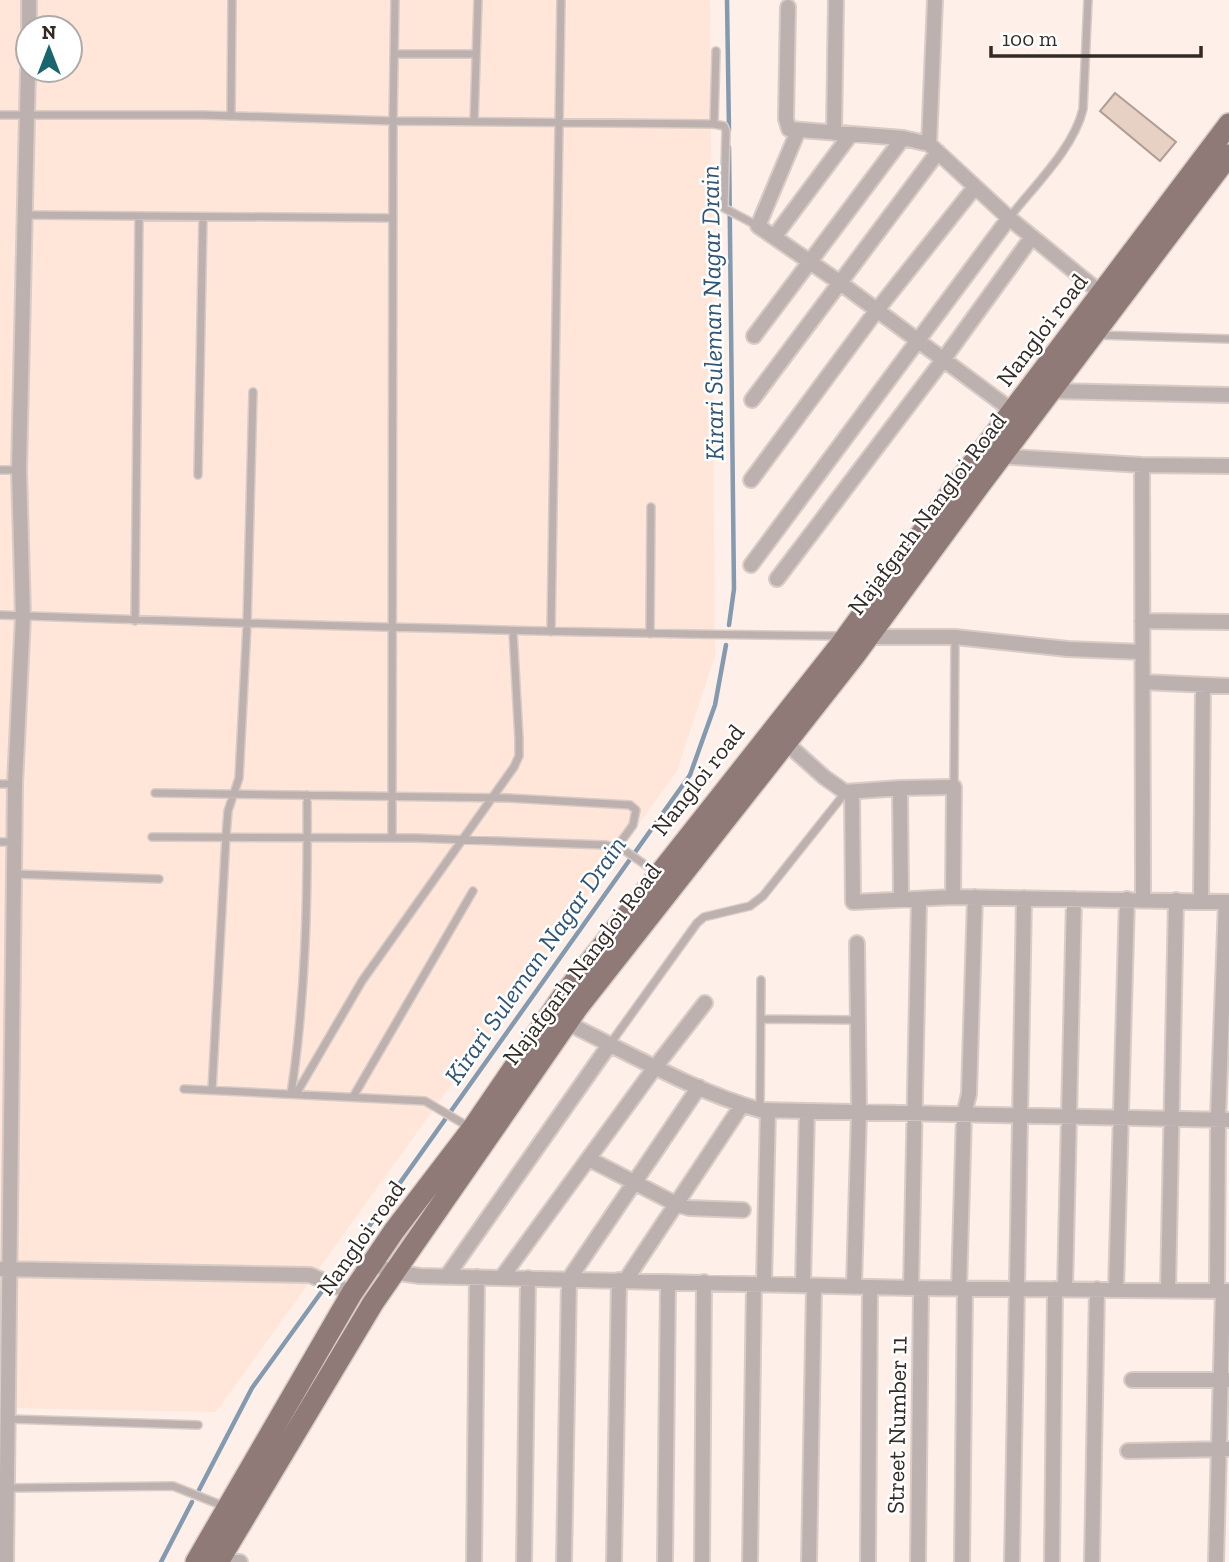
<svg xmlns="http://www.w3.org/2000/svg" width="1229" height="1562" font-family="'Zilla Slab',serif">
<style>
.built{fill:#ffe6d9;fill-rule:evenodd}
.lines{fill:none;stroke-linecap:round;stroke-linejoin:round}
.stream{stroke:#849ab0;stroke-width:4.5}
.building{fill:#e7d1c5;stroke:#b39d92;stroke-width:2}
.lane-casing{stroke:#d9ccc6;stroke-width:10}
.street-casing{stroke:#d9ccc6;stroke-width:18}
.primary-casing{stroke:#d9ccc6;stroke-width:24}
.lane{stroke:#bdb1af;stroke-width:7}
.street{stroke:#bdb1af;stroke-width:14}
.primary{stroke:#8f7a77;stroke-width:21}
.labels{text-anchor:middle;stroke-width:5;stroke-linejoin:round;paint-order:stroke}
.street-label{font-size:24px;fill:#332a26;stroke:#fff}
.water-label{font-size:26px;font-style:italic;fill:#2f5576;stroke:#fff}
</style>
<rect width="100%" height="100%" fill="#fef0e9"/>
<path class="built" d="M0,0H710L715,657L677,771L216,1412L0,1408ZM28,28H70V70H28Z"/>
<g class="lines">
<path class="stream" d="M727,0L729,131
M729,147L734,589L729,625
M333,1277L690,775L715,705L726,645
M199,1490L252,1388L325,1287
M161,1562L192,1502"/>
</g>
<path class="building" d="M1115,93L1176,142L1160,161L1100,111Z"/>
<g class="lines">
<defs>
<path id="lane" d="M394,54H476
M0,115H203L393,121L714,124L716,51
M231,116L232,0
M474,122L478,0
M714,124L724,126L726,131L724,208L758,226
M26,215L393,218
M1009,218C1034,186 1074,148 1083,109L1088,0
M1098,335L1229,339
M0,470H19
M198,475L203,217
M0,615C281,625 562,633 843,636
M135,621L139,216
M551,632L561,0
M650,634L651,507
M0,784H14
M954,787L955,638
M155,793L508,798L630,805L636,810L633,825L617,847
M152,837L416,838L606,845L624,850L657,873
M392,838L393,121L395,0
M0,842H14
M14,874L159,879
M761,1019L857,1020
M610,1044L697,923L704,917L750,906L763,896L845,793
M184,1089L425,1101L469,1127
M212,1090L226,836L228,811L239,778L247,625L253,392
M291,1094C306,995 308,895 307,795
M296,1094L362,981L514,767L519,756V739L513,632
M353,1097L473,891
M760,1110L761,980
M8,1419L198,1425
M7,1488L173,1486L226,1507"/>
<path id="street" d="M788,7L786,119L789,129L903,138L929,144L1009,218L1102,294
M29,28V0
M798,131L758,226L839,282L1018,415
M834,133L836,0
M929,144L935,0
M774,237L851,134
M754,336L903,138
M1052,391L1229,395
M752,400L938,152
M996,456L1142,465L1229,466
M1142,465L1143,899
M751,480L877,310L975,187
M751,565L1009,218
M777,579L943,360L1032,237
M1142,621L1229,622
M868,637H955L1068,649L1142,652
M1143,682L1229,686
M785,742L824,777L845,792L900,788L901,899
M900,788L954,787L953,897
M852,792L853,902L953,897L1229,902
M1201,901L1203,685
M567,1023C627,1052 697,1093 760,1110L1229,1120
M589,1159L676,1204L689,1208L743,1210
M373,1264L393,1272L420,1276L911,1288L1229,1291
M0,1269L310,1275L352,1293
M447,1276L610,1044
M502,1277L656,1066L705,1003
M625,1281L742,1105
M764,1284L768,1110
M803,1285L807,1111
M854,1286L859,1112L857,943
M911,1288L919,900
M959,1289L964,1114L969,1094L975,897
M1065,1289L1074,899
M1116,1290L1127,899
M1168,1290L1176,900
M1217,1290L1218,1119L1226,902
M1132,1380H1229
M1128,1451L1229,1449
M6,1562L15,784L23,616L19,470L28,70
M218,1562H240
M474,1562L477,1277
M524,1562L528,1278
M564,1562L569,1279L699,1087
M614,1562L619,1280
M665,1562L668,1282
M702,1562L704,1282
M750,1562L754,1284
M809,1562L814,1286
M868,1562L870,1287
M918,1562L921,1288
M962,1562L965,1289
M1012,1562L1024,898
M1052,1562L1055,1289
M1092,1562L1097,1289
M1216,1562L1223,1291"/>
<path id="primary" d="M196,1562L352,1293L394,1231L472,1129L563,996L841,644L964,475L1229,124
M218,1562L373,1303L578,1007L855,655L979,486L1229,155"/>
</defs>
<use href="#lane" class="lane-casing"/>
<use href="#street" class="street-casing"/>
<use href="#primary" class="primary-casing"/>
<use href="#lane" class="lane"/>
<use href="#street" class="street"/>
<use href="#primary" class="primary"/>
</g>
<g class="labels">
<g class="street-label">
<text transform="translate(1042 330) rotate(-53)" y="8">Nangloi road</text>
<text transform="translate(927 514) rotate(-53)" y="8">Najafgarh Nangloi Road</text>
<text transform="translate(698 780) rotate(-52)" y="8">Nangloi road</text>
<text transform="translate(582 964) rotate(-53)" y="8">Najafgarh Nangloi Road</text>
<text transform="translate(361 1238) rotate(-55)" y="8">Nangloi road</text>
<text transform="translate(897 1425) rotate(-89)" y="8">Street Number 11</text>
</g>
<g class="water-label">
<text transform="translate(712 313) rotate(-91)" y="9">Kirari Suleman Nagar Drain</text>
<text transform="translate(535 960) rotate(-55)" y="9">Kirari Suleman Nagar Drain</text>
</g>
</g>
<g transform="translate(49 49)"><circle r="33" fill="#ffffff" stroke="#adaaa8" stroke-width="2"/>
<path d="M0-5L12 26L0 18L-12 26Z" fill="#19666e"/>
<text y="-10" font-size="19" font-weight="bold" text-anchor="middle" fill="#332a26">N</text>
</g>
<path d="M991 46v10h210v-10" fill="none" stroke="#332a26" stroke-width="3.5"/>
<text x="1002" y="46" font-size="21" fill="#332a26" stroke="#ffffff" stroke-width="5" paint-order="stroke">100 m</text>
</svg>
